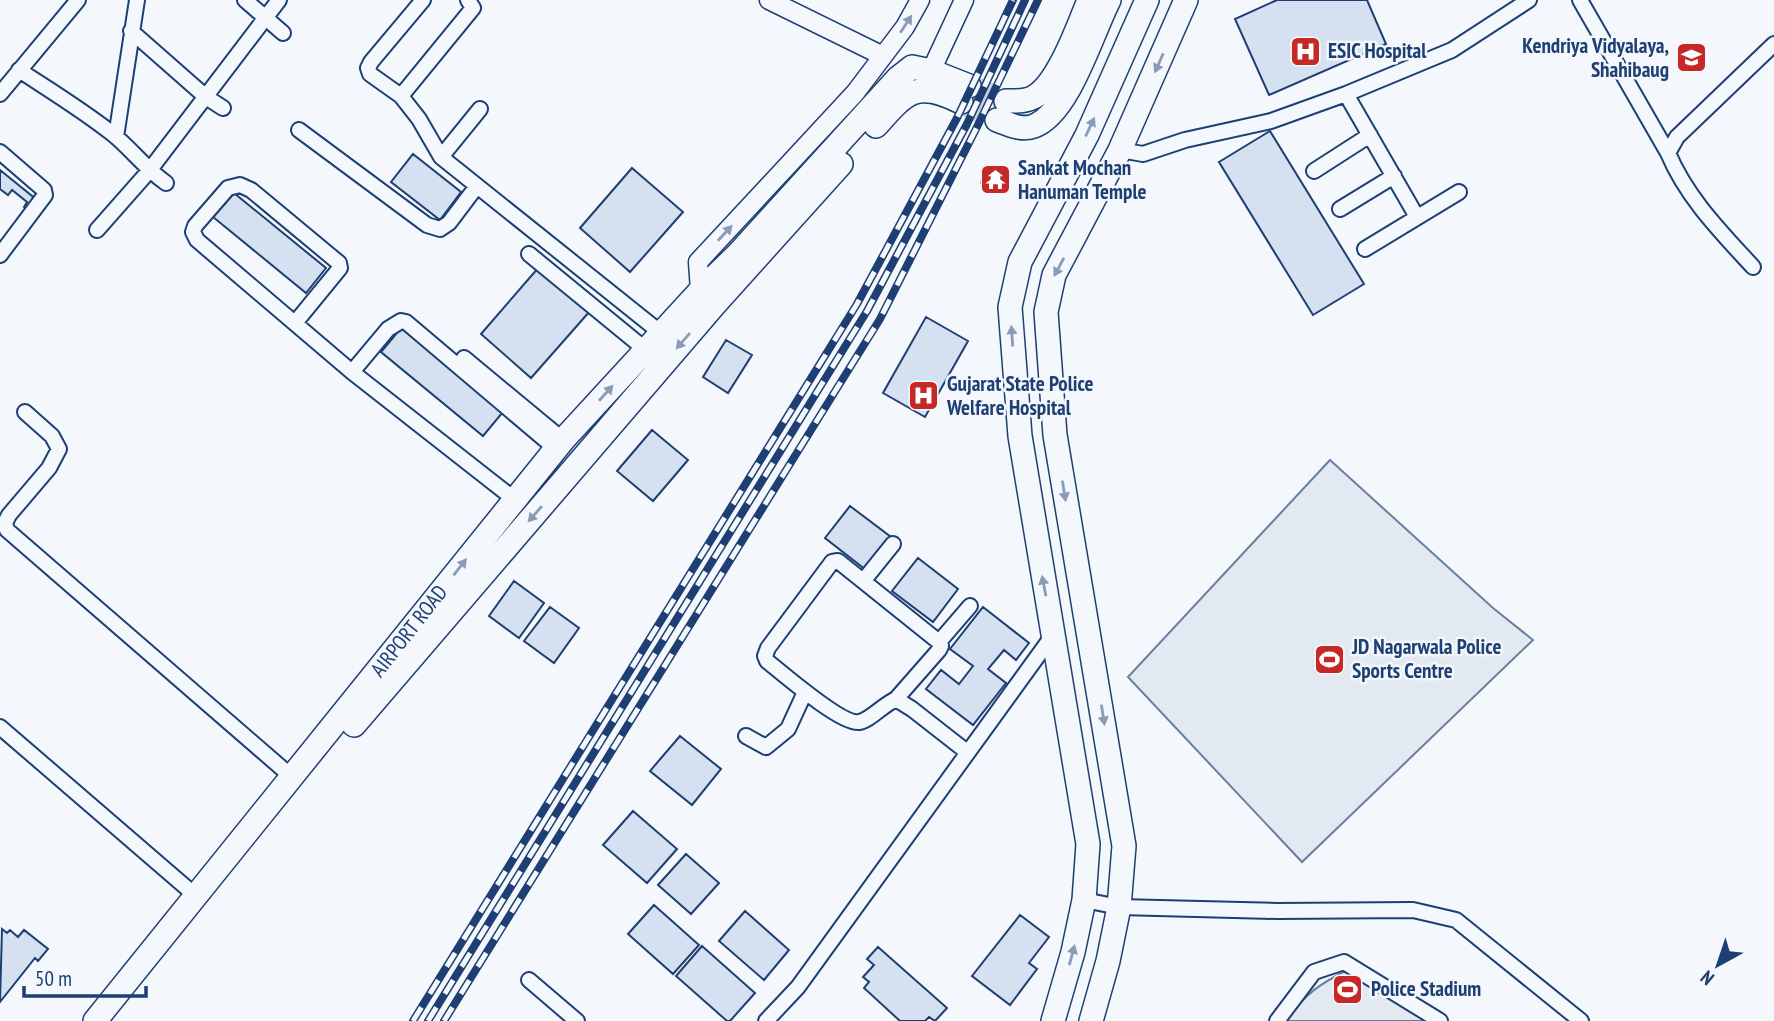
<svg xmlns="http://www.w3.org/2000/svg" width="1774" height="1021" font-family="'PT Sans Narrow',sans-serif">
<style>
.pitch{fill:#e3e9f0;stroke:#687fa3;stroke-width:2}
.building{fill:#d5e0f0;stroke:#1d3f73;stroke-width:2}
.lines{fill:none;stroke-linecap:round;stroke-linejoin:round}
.primary-tunnel{stroke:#c9d2e0;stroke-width:23;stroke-dasharray:23 11;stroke-linecap:butt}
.minor-casing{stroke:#1d3f73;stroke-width:18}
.tertiary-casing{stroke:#1d3f73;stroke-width:21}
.primary-casing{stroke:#1d3f73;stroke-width:26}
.minor{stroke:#f4f7fb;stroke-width:14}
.tertiary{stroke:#f4f7fb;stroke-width:18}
.primary{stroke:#f4f7fb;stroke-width:23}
.rail-casing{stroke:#1d3f73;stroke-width:8}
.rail{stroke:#f4f7fb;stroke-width:5;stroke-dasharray:16;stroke-linecap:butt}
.oneway{fill:#889bb7}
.labels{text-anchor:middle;stroke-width:5;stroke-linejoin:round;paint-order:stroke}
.poi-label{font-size:21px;font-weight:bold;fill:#1d3f73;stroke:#f4f7fb;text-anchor:start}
.street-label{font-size:21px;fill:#1d3f73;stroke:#f4f7fb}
</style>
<rect width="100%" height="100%" fill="#f4f7fb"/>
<path class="pitch" d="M1330,460L1493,608L1533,640L1302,862L1128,677Z
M1349,969L1432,1021H1287C1305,993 1320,984 1349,969Z"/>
<path class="building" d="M1277,0H1367L1386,44L1269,95L1235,19Z
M1270,131L1364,284L1313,315L1219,162Z
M413,154L461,192L440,220L391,182Z
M632,168L683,212L630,272L580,228Z
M0,170L37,200L29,211L24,207L27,202L12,190L8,195L0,189Z
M984,171L1008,177V190L981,183Z
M234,193L326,268L306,293L213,217Z
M539,267L590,311L531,378L481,334Z
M926,317L968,341L925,417L883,393Z
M401,328L503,412L483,436L381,352Z
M726,340L752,355L728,393L703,377Z
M652,430L688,460L653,501L617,471Z
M850,506L891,537L866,570L825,538Z
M918,558L958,589L933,622L892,591Z
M514,581L544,603L519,638L489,616Z
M550,607L579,628L554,663L524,641Z
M983,607L1029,643L1016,660L1004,650L988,669L1006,683L973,725L926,689L941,670L959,684L973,666L950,649Z
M680,736L721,769L692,805L650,771Z
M633,811L677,849L647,883L603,845Z
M686,854L719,883L691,914L658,885Z
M654,905L699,945L673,974L628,934Z
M745,911L789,950L764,980L719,941Z
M1020,915L1049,937L1029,963L1037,969L1010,1005L972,976Z
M2,929L7,933L10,930L18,937L24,930L48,949L38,961L35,958L0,1002Z
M702,946L755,993L730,1021H727L676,976Z
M878,947L947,1008L935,1021L929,1017L925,1021H900L864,988L869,982L863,977L874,965L867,959Z"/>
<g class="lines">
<path class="primary-tunnel" d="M969,86L1006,101
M961,102L997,120"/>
<defs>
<path id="minor" d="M245,0L283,33
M423,0L371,62L368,68L370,74L401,96L419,119L441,157L661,333
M1580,0L1668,153C1687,198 1721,232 1753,267
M131,31L206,97L223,108
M19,70C51,91 84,111 114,135C132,150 146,169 166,183
M0,94L78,0
M1346,94L1417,217
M401,96L473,8L468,0
M299,130L427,225L440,229L449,223L477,186
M116,137L137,0
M1120,150L1143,154L1185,140L1271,121L1346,94L1452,50L1529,0
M0,152L44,190L45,195L0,255
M1668,153L1677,137L1774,44
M441,157L480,109
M1314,171L1370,135
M1340,209L1394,176
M97,230L149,171L279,0
M1365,249L1459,192
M529,254L646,350
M295,323L340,268L339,263L251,190L240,185L228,188L195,226L193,232L197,240L352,372L514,499
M464,358L563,440
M352,372L388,329L401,321L406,322L556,449
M25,412L52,436L59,449L49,468L9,515L5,523L7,530L292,777
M864,580L893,544
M896,699C883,705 869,721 859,722C842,725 782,673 767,661L765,656L768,648L832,562L838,561L939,642
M0,727L196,896
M746,736L766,747L788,729L805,692
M967,752L912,709L896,699L939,650L941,646L939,642L970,606
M1084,900L1119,907L1277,911L1413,910L1456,920L1581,1021
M529,980L577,1021
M766,1021L798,987L1053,635
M1277,1021L1314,972L1344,962L1440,1021"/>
<path id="tertiary" d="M769,0L883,56
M931,71L964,0
M707,297L700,291L698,262L855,93L905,27L920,0"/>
<path id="primary" d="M1006,101C1016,101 1025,102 1034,97C1058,84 1079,25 1089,0
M997,120C1008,124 1022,131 1034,126C1069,113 1092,33 1109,0
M876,126C907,91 916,80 961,102
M354,725L715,304L841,164
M95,1021L563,440L700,291L738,254L898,78L912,67L931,71L969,86
M1053,1021L1073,952L1084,900L1088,844L1020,436L1010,307L1020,262L1087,135L1147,0
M1091,1021L1108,961L1119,907L1124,846L1055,435L1046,312L1054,275L1120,150L1186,0"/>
</defs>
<use href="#minor" class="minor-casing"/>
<use href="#tertiary" class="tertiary-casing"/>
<use href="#primary" class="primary-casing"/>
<use href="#minor" class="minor"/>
<use href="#tertiary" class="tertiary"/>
<use href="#primary" class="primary"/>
<defs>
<path id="rail" d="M413,1021L857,304L957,118L1013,0
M428,1021L867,311L967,124L1025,0
M444,1021L880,319L976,129L1038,0"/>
</defs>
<use href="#rail" class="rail-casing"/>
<use href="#rail" class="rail"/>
</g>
<defs><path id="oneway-solid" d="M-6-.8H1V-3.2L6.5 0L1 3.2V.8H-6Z" transform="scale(1.75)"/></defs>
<g class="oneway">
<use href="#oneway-solid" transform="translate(906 24) rotate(-57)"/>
<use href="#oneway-solid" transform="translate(1159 63) rotate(114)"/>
<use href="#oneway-solid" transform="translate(1090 127) rotate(-65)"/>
<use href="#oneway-solid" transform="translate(725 233) rotate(-47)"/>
<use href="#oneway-solid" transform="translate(1059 267) rotate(118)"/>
<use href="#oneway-solid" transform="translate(1012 336) rotate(-94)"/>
<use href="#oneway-solid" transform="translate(683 341) rotate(131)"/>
<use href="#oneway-solid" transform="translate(606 393) rotate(-48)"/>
<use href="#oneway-solid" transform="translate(1064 491) rotate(81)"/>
<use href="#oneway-solid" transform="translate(535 514) rotate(131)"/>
<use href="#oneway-solid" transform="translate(460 567) rotate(-52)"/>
<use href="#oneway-solid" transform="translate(1044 586) rotate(-101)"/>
<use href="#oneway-solid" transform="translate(1103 715) rotate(81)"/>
<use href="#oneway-solid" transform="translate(1072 955) rotate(-75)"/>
</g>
<defs>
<symbol id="hospital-square" viewBox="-11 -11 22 22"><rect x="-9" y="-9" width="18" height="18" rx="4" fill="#c62828" stroke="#f4f7fb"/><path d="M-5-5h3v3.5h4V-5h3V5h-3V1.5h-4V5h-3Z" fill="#fff"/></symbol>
<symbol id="school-square" viewBox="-11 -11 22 22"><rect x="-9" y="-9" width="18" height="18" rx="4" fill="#c62828" stroke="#f4f7fb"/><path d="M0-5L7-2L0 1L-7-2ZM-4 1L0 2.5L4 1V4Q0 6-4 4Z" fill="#fff"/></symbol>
<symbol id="temple-square" viewBox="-11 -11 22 22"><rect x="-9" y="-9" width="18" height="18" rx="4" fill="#c62828" stroke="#f4f7fb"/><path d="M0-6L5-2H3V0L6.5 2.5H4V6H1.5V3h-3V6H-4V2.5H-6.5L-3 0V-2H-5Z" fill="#fff"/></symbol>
<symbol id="stadium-square" viewBox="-11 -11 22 22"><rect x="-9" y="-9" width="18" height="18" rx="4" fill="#c62828" stroke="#f4f7fb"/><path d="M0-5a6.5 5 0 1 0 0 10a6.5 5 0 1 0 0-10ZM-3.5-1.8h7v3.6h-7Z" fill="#fff"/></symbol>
</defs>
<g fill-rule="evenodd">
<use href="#hospital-square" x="1288" y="34" width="35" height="35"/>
<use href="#school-square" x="1674" y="40" width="35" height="35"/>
<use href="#temple-square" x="978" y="162" width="35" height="35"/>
<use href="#hospital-square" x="906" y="378" width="35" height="35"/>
<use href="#stadium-square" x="1312" y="642" width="35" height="35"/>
<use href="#stadium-square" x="1330" y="972" width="35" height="35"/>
</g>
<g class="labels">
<g class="poi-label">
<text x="1669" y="53" text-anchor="end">Kendriya Vidyalaya,<tspan x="1669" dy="24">Shahibaug</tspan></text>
<text x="1328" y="58">ESIC Hospital</text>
<text x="1018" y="175">Sankat Mochan<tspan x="1018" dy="24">Hanuman Temple</tspan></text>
<text x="947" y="391">Gujarat State Police<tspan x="947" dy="24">Welfare Hospital</tspan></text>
<text x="1352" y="654">JD Nagarwala Police<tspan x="1352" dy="24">Sports Centre</tspan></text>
<text x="1371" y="996">Police Stadium</text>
</g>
<g class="street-label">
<text transform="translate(409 631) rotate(-52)" y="7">AIRPORT ROAD</text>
</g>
</g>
<g transform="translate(1718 965) rotate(220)" stroke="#f4f7fb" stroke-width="5" paint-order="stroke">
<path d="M0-5L12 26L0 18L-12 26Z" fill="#1d3f73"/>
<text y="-10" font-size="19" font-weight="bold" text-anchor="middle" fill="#1d3f73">N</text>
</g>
<path d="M24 986v10h122v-10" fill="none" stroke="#1d3f73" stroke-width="3.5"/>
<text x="35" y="986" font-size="21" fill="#1d3f73" stroke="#f4f7fb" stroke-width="5" paint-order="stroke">50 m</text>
</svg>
